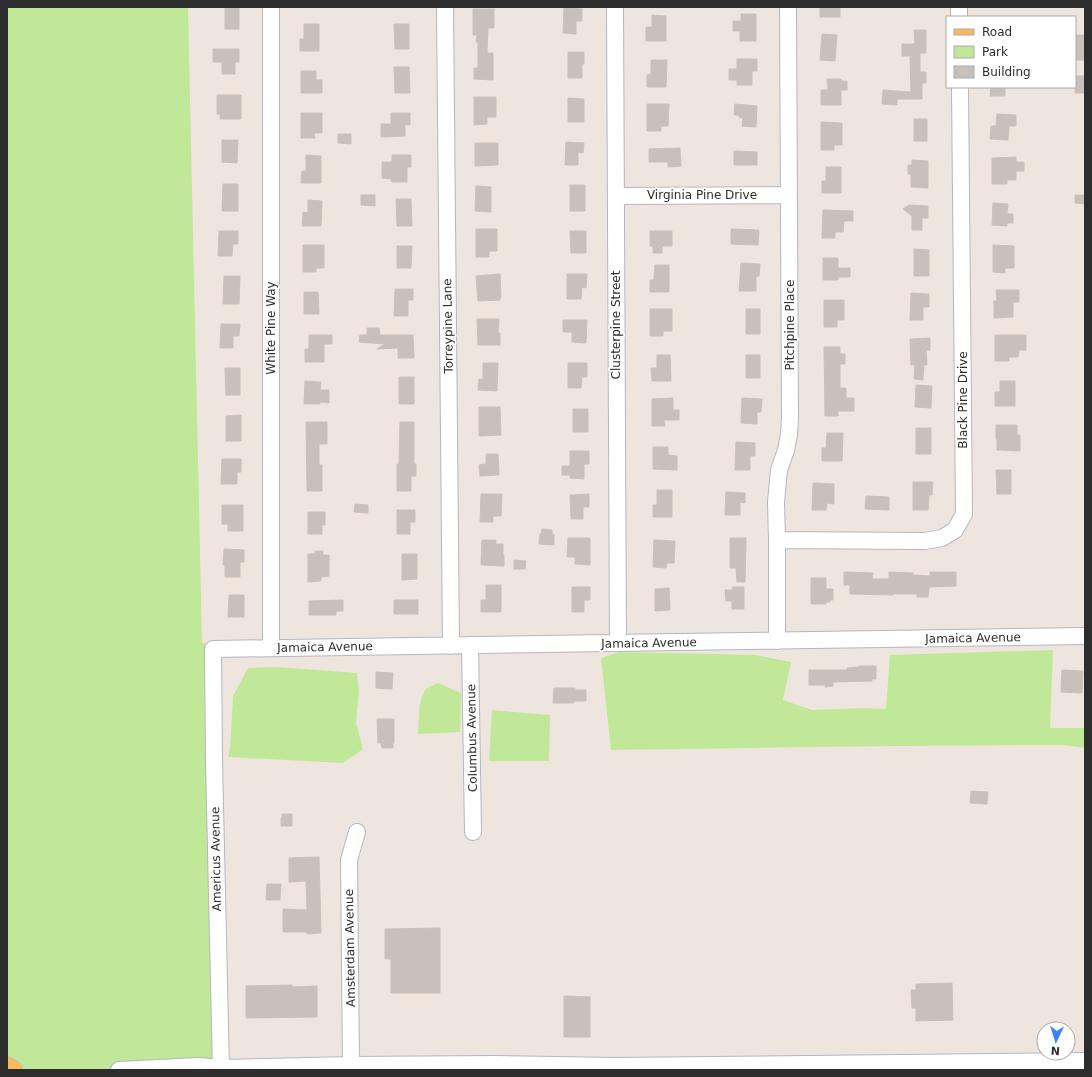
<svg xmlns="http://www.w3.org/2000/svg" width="1092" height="1077" font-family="'DejaVu Sans',sans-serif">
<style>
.green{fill:#c1e899}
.building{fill:#c8c0ba;stroke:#cbc1b8}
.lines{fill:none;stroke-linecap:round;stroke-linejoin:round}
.minor-casing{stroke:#b3b7c1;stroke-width:18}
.major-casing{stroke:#c4c4c4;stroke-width:22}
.minor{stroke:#fff;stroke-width:16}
.major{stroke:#f9b85a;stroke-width:20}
.labels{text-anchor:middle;stroke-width:3.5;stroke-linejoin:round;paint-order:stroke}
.street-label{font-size:12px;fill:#2d2d2d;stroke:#fff}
</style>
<rect width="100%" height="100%" fill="#efe5df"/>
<path class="green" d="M7,7H188L202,642L213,649L221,1068L119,1070H7Z
M1053,650L1050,728H1085V748L1064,745L894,746L611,750L601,658L619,652L756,655L791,662L783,700L812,710L864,708L886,709L890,655Z
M276,667L357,673L359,691L356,723L363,749L343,763L228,757L230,749L233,696L248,668Z
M438,683L461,693L460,732L418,734C419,722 418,698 426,689C429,686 435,685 438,683Z
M492,710L550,715L549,761H489Z"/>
<path class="building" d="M225,7H239V29H225Z
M820,7H840V17H820Z
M564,8L582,9V21H576V34L563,33Z
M473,9H494V28H488L487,53H493V80L474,79V68H478V42H476L477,35H473Z
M741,14H756V41H740V31H733V21H741Z
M652,15L666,16V41H646V27H652Z
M304,24H319V51H300V39H304Z
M394,24H409V49H395Z
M914,30H926V53H920V72H926V83H922V99H897V105L882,104L883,90L911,92L910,56H902V44H915Z
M822,34L837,35L835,61L820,60Z
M1075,35H1085V60H1075Z
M213,49H239V62H235V74H222V62H213Z
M568,52H584V64H582V78H568Z
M737,59H757V71H752V85H737V80H729V69H737Z
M651,60H667L666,87H647V75L651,74Z
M394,67H409L410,93H395Z
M301,71H316V80H322V93H301Z
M1075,76H1085V93H1075Z
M827,79H841V81H847V90H841V105H821V90H828Z
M991,87H1005V96H990Z
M217,95H241V119H220V114H217Z
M474,97H496V117H487V124L474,125Z
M568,98L584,99V122H568Z
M647,104H669L668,126H661V131H647Z
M735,104L757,106L756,127L742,126L743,118L739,117V115H734Z
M301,113H322V133H314L315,138H301Z
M391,113H410V125H405V136L381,137V124H391Z
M997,114L1016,115V126H1009L1008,140L990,139L991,126H996Z
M914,119H927V141H914Z
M821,122L842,123V145H834V150H821Z
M338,134H351V144L338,143Z
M222,140H238L237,163L222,162Z
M566,142L584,143L583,153L578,152V165H565Z
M475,143H498V165L475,166Z
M680,148L681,166L668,167V162H649V149Z
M734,151L757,152V165H734Z
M306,155L321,156V183H301L302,171H306Z
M392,155H411V167H407V182H392L391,179L382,178V162H392Z
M1016,157V162H1024V171H1016V180H1007V184H992V158Z
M912,160L928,161V188L911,187V174H908V165H912Z
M826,167H841V193H822V181H826Z
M223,184H238V211H222Z
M570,185H585V211H570Z
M476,186L491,187V212L475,211Z
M361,195H375V206L361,205Z
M1075,195H1085V204L1075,203Z
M396,199H411L412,226H397Z
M308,200L322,201L321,226H302L303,212L308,213Z
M993,203L1008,204L1007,214H1013V223H1007V226L992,225Z
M909,205L928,206V218H922V230H912V216L903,209Z
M823,210L853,211V221H844L843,232H835V238H822Z
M476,229H497V251H489V257H476Z
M731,229L759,230L758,245L731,244Z
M219,231H238V244H233L232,256H218Z
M570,231H586V253H571Z
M650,231H672V246H662V253H653V246H650Z
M303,245H324V268H316V272H303Z
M993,245L1014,246V268H1005V273L993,272Z
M397,246H412L411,268H397Z
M914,249L929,250V276H914Z
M823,258H838V268H850V277H838V280H823Z
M741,263L760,264L759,276H756V291H739Z
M655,265H669V292H650V280H654Z
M500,274L501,298H500V300L478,301L476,276Z
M567,274H587L586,288L582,287L581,299H567Z
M224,276H240L239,304H223Z
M395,289H413V300H408V316H394Z
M996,290H1019V302H1013V317L994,318V301H997Z
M304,292H318L319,314H304Z
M911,293L929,294V307H923V320H910Z
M824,300H844V320H837V327H824Z
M650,309H672V331H663V336H650Z
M746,309H760V334H746Z
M477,319H499L498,333H500V345H478Z
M563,320H587L586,343L572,342V332H563Z
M221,324H240L239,336H233V348H220Z
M367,328H379L380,335H413L414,358H398V348L377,349L385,344L359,342L360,335H367Z
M309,335H332V344H324V362H305V349H309Z
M995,335H1026V350H1019L1018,357H1009V361H995Z
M930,338V350H926L927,365H924L923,380L914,379L915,365H911L910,339Z
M824,347H840V354H845V364H840V388H846V398H854V411H838V416H825Z
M657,355H670L671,381H652L651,368H657Z
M746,355H760V378H746Z
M483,363H498L497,391L478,390L479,379H483Z
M568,363H587V377H582L581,388H568Z
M225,368H240V395H226Z
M399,377H414V404H399Z
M305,381L321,382L320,390H329V403L320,402V404H304Z
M1000,381H1015V406H995V392H1000Z
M916,385L932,386L931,408L915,407Z
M673,398V410H679V420H664L665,426H652V399Z
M742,398L762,399L761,412H757V424L741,423Z
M479,407H500L501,435L479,436Z
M573,409H588V432H573Z
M241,415V441H226V416Z
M306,422H327V444H319V465H322V491H307Z
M400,422H414V464H416V476H411V491H397V464H399Z
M996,425H1017V435H1020V451L997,450V439H996Z
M916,428H931V454H916Z
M827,433H843L842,461H822V448H826Z
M736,442L755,443V456H750V470H735Z
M653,447H668V455L677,456V470L653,469Z
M570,451H589V464H584V479L570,478L571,475H562V466H570Z
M486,454H498L499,475L480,476L479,465L486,464Z
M222,459H241V472H237V484H221Z
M996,470H1011V494H997Z
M913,482H933L932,495H929L928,510H913Z
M813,483L834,484V504L827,503L826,510H812Z
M657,490H672V517H653V505H657Z
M726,492L745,493V503L740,502V515H725Z
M481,494H502L501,516H493V522H480Z
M589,494V507H583V519H571L570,495Z
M866,496L889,497V510L865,509Z
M355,504L368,505V513L354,512Z
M222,505H243V531H228V524H222Z
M397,510H415V522H410V534H397Z
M308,512H325V525H322V534H308Z
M542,529L552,530V534H554V545L539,544L540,534H541Z
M568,538H590V565L575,564V557H567Z
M730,538H746L745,582H737L736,568H730Z
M482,540H496V544H503V555H504V566L481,565Z
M654,540L675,541L674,563H667L666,568L653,567Z
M224,549L244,550V562H240V577H225V565H223Z
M315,551H323V555H329V576L321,577V581L308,582V554H315Z
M402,554H417V579L402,580Z
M514,560L526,561L525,569H514Z
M844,572L873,573L872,579H889V572L913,573V575L930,576V572H956V586L929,587L928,597H917V594H893V595L850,594V585H844Z
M811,578H826V589H833V600H830V602H826V604H811Z
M486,585H501V612H481V600H486Z
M572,587H590V600H584V612H572Z
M732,587H744V609H732V601H726L725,590H733Z
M669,588L670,610L655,611V589Z
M229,595H244V617H228Z
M343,600V611H336V615H309V601Z
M394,600H418V614H394Z
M859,666H876V679H872V681L833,682V686L825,687V685H809V670H847V668L859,667Z
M1062,670L1083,671L1082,693L1061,692Z
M376,672L393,673L392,689L376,688Z
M554,688H575V690H586V701H574V703H553Z
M377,719H394V743H393V748H382L381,743H378Z
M971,791L988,792L987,804L970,803Z
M282,814H292V826H281V818H282Z
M319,857L321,933L307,934V932H283V909L307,910L306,881L289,882V858Z
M267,884H281L280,900H266Z
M440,928V993H391V959H385V929Z
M952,983L953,1020L916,1021V1008H912L911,990H916V984Z
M292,985V987L317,986V1017L246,1018V986Z
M564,996L590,997V1037H564Z"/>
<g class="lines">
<defs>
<path id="minor" d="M445,7L451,646
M615,7L618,643
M959,7V17
M616,196L789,195
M777,540L925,541L942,538L955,530L964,514L960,87
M777,641V540L776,502L779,470L786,450L789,435L790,418L788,7
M470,645L473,832
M271,648V7
M351,1065L349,860L357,832
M119,1070L199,1066L221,1068L351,1065L494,1064L615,1066L1085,1061
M221,1070L214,761L213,649L1085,636"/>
<path id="major" d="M7,1067L12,1070"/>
</defs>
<use href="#minor" class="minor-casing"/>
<use href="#major" class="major-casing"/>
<use href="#minor" class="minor"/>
<use href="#major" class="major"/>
</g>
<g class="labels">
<g class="street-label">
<text x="702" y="199">Virginia Pine Drive</text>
<text transform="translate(616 325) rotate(-90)" y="4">Clusterpine Street</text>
<text transform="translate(790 325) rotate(-90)" y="4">Pitchpine Place</text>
<text transform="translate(448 326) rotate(-91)" y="4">Torreypine Lane</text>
<text transform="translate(271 328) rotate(-90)" y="4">White Pine Way</text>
<text transform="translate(963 400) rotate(-90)" y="4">Black Pine Drive</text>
<text transform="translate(973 638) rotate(-1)" y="4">Jamaica Avenue</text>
<text transform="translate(649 643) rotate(-1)" y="4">Jamaica Avenue</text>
<text transform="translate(325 647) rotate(-1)" y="4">Jamaica Avenue</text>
<text transform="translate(472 738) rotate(-91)" y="4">Columbus Avenue</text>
<text transform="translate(216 859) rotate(-91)" y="4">Americus Avenue</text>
<text transform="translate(350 948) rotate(-91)" y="4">Amsterdam Avenue</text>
</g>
</g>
<rect width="1092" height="1077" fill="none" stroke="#2d2d2d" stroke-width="16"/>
<rect x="946" y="16" width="130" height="72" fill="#ffffff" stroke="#ababab"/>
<rect x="954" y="29" width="20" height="6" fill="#f9b85a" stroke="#ababab"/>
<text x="982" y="36" font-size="12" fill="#2d2d2d">Road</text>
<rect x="954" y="46" width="20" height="12" fill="#c1e899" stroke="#ababab"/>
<text x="982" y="56" font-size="12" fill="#2d2d2d">Park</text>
<rect x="954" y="66" width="20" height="12" fill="#c8c0ba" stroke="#ababab"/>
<text x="982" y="76" font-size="12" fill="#2d2d2d">Building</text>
<g transform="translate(1056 1041) rotate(184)"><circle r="19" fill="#ffffff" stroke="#ababab"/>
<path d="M0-3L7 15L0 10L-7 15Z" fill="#3c82ff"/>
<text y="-6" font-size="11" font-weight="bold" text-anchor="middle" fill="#2d2d2d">N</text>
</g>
</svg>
